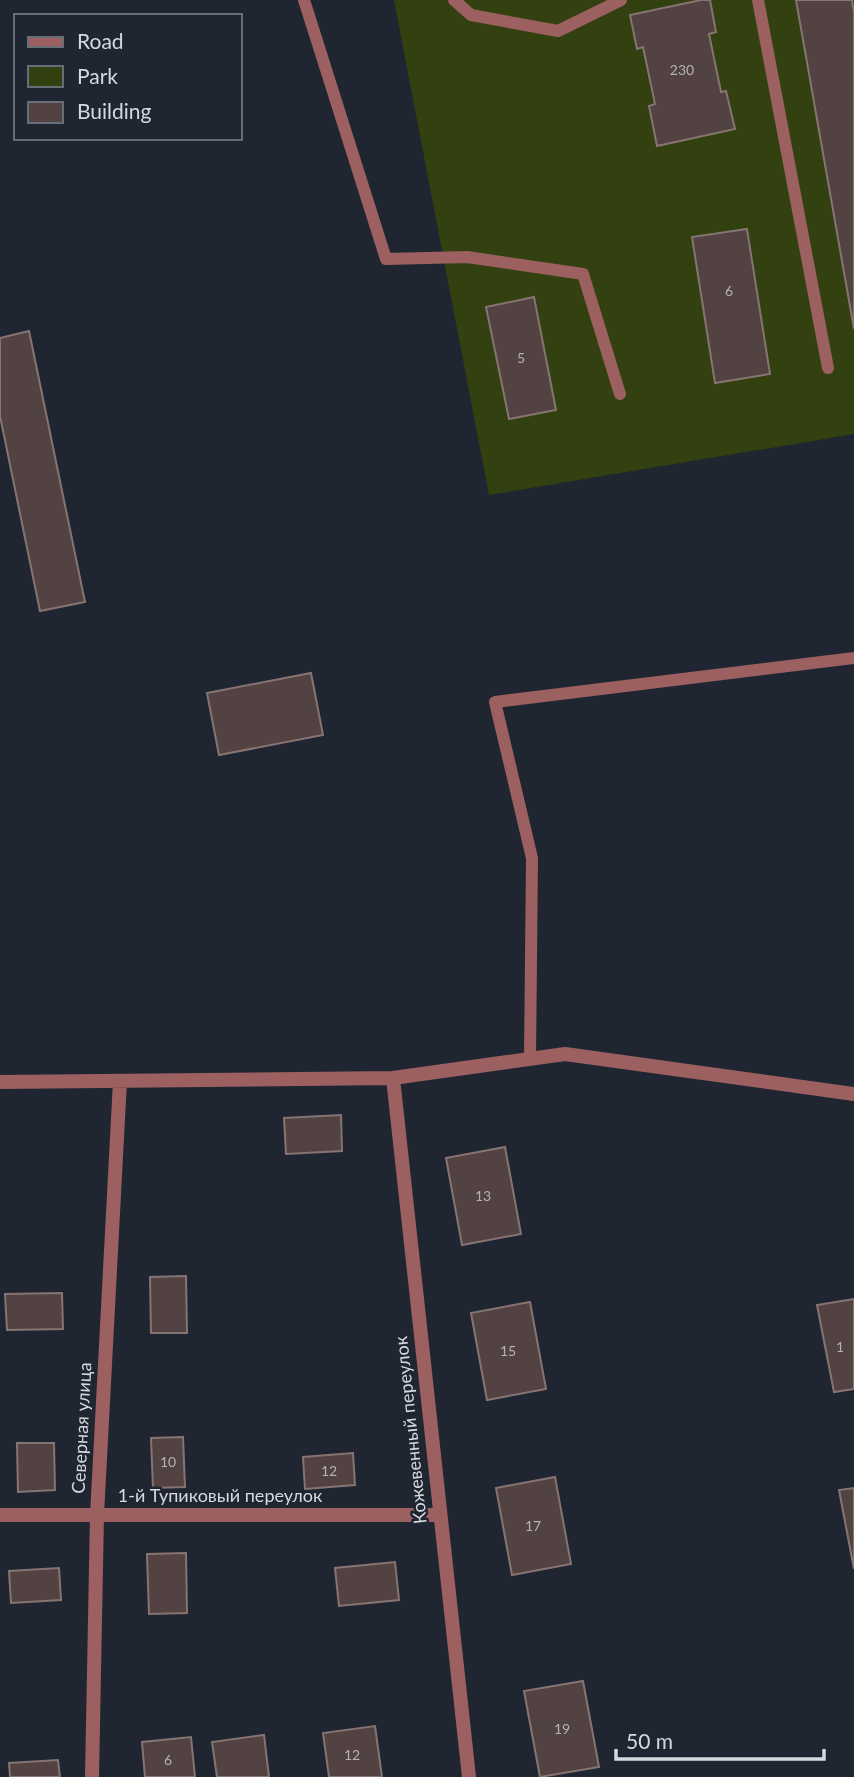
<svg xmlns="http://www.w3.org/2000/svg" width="854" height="1777" font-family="Lato,sans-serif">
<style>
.green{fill:#32410f}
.building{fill:#524241;stroke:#867473;stroke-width:2}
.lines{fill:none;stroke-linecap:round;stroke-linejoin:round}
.service{stroke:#9c6060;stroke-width:12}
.minor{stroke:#9c6060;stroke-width:14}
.labels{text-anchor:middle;stroke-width:5;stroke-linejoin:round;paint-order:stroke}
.number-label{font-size:14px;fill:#b4b3b8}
.street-label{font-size:18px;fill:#d5d9e0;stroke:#202631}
</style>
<rect width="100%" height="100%" fill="#202631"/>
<path class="green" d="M394,0H854V434L489,495Z"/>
<path class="building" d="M701,0H710L716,32L709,34L721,92L726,91L735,129L657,146L649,106L655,104L643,47L637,49L630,15Z
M796,0H852L854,13V329Z
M747,229L770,374L715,383L692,237Z
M534,297L556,410L509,419L486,307Z
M29,331L85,602L40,611L0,416V338Z
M311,673L323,735L219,755L207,693Z
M341,1115L342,1151L286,1154L284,1118Z
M505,1147L521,1234L462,1245L446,1158Z
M186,1276L187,1333H151L150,1277Z
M62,1293L63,1329L7,1330L5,1294Z
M854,1299V1389L834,1392L817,1305Z
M530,1302L546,1389L487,1400L471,1313Z
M183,1437L185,1487L153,1488L151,1438Z
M17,1443H54L55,1490L18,1492Z
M353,1453L355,1485L305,1489L303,1457Z
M555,1477L571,1564L512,1575L496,1488Z
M854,1488V1569L839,1490Z
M186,1553L187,1613L149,1614L147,1554Z
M395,1562L399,1600L339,1606L335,1568Z
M59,1568L61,1600L11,1603L9,1571Z
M583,1681L599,1767L540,1777L524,1691Z
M375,1726L382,1777H329L323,1733Z
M264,1735L269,1777H217L212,1742Z
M191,1737L195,1777H145L142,1742Z
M58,1760L60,1777H10L9,1763Z"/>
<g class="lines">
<path class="service" d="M304,0L386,259L467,257L583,274L620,394
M454,0L471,15L558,31L621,0
M758,0L828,368
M530,1059L532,858L495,702L854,658"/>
<path class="minor" d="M393,1078L469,1777
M0,1082L393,1078L565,1054L854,1094
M0,1515H440
M92,1777L97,1515L120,1081"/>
</g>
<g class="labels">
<g class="number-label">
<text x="682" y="75">230</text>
<text x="729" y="296">6</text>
<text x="521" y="363">5</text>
<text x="483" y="1201">13</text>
<text x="840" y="1352">1</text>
<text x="508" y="1356">15</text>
<text x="168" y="1467">10</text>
<text x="329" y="1476">12</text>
<text x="533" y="1531">17</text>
<text x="562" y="1734">19</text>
<text x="352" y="1760">12</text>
<text x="168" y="1765">6</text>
</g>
<g class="street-label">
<text transform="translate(82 1428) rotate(-87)" y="6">Северная улица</text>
<text transform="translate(411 1430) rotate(-96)" y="6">Кожевенный переулок</text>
<text x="220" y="1502">1-й Тупиковый переулок</text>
</g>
</g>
<rect x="14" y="14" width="228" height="126" fill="#202631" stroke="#686e77" stroke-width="2"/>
<rect x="28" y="37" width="35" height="10" fill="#9c6060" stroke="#686e77" stroke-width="2"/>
<text x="77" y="49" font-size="21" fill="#d5d9e0">Road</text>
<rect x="28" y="66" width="35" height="21" fill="#32410f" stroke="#686e77" stroke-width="2"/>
<text x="77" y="84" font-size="21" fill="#d5d9e0">Park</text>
<rect x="28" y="102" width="35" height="21" fill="#524241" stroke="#686e77" stroke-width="2"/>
<text x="77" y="119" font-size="21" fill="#d5d9e0">Building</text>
<path d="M616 1749v10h208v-10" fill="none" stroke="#d5d9e0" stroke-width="3.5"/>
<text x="626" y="1749" font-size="21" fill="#d5d9e0" stroke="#202631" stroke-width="5" paint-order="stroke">50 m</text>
</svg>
